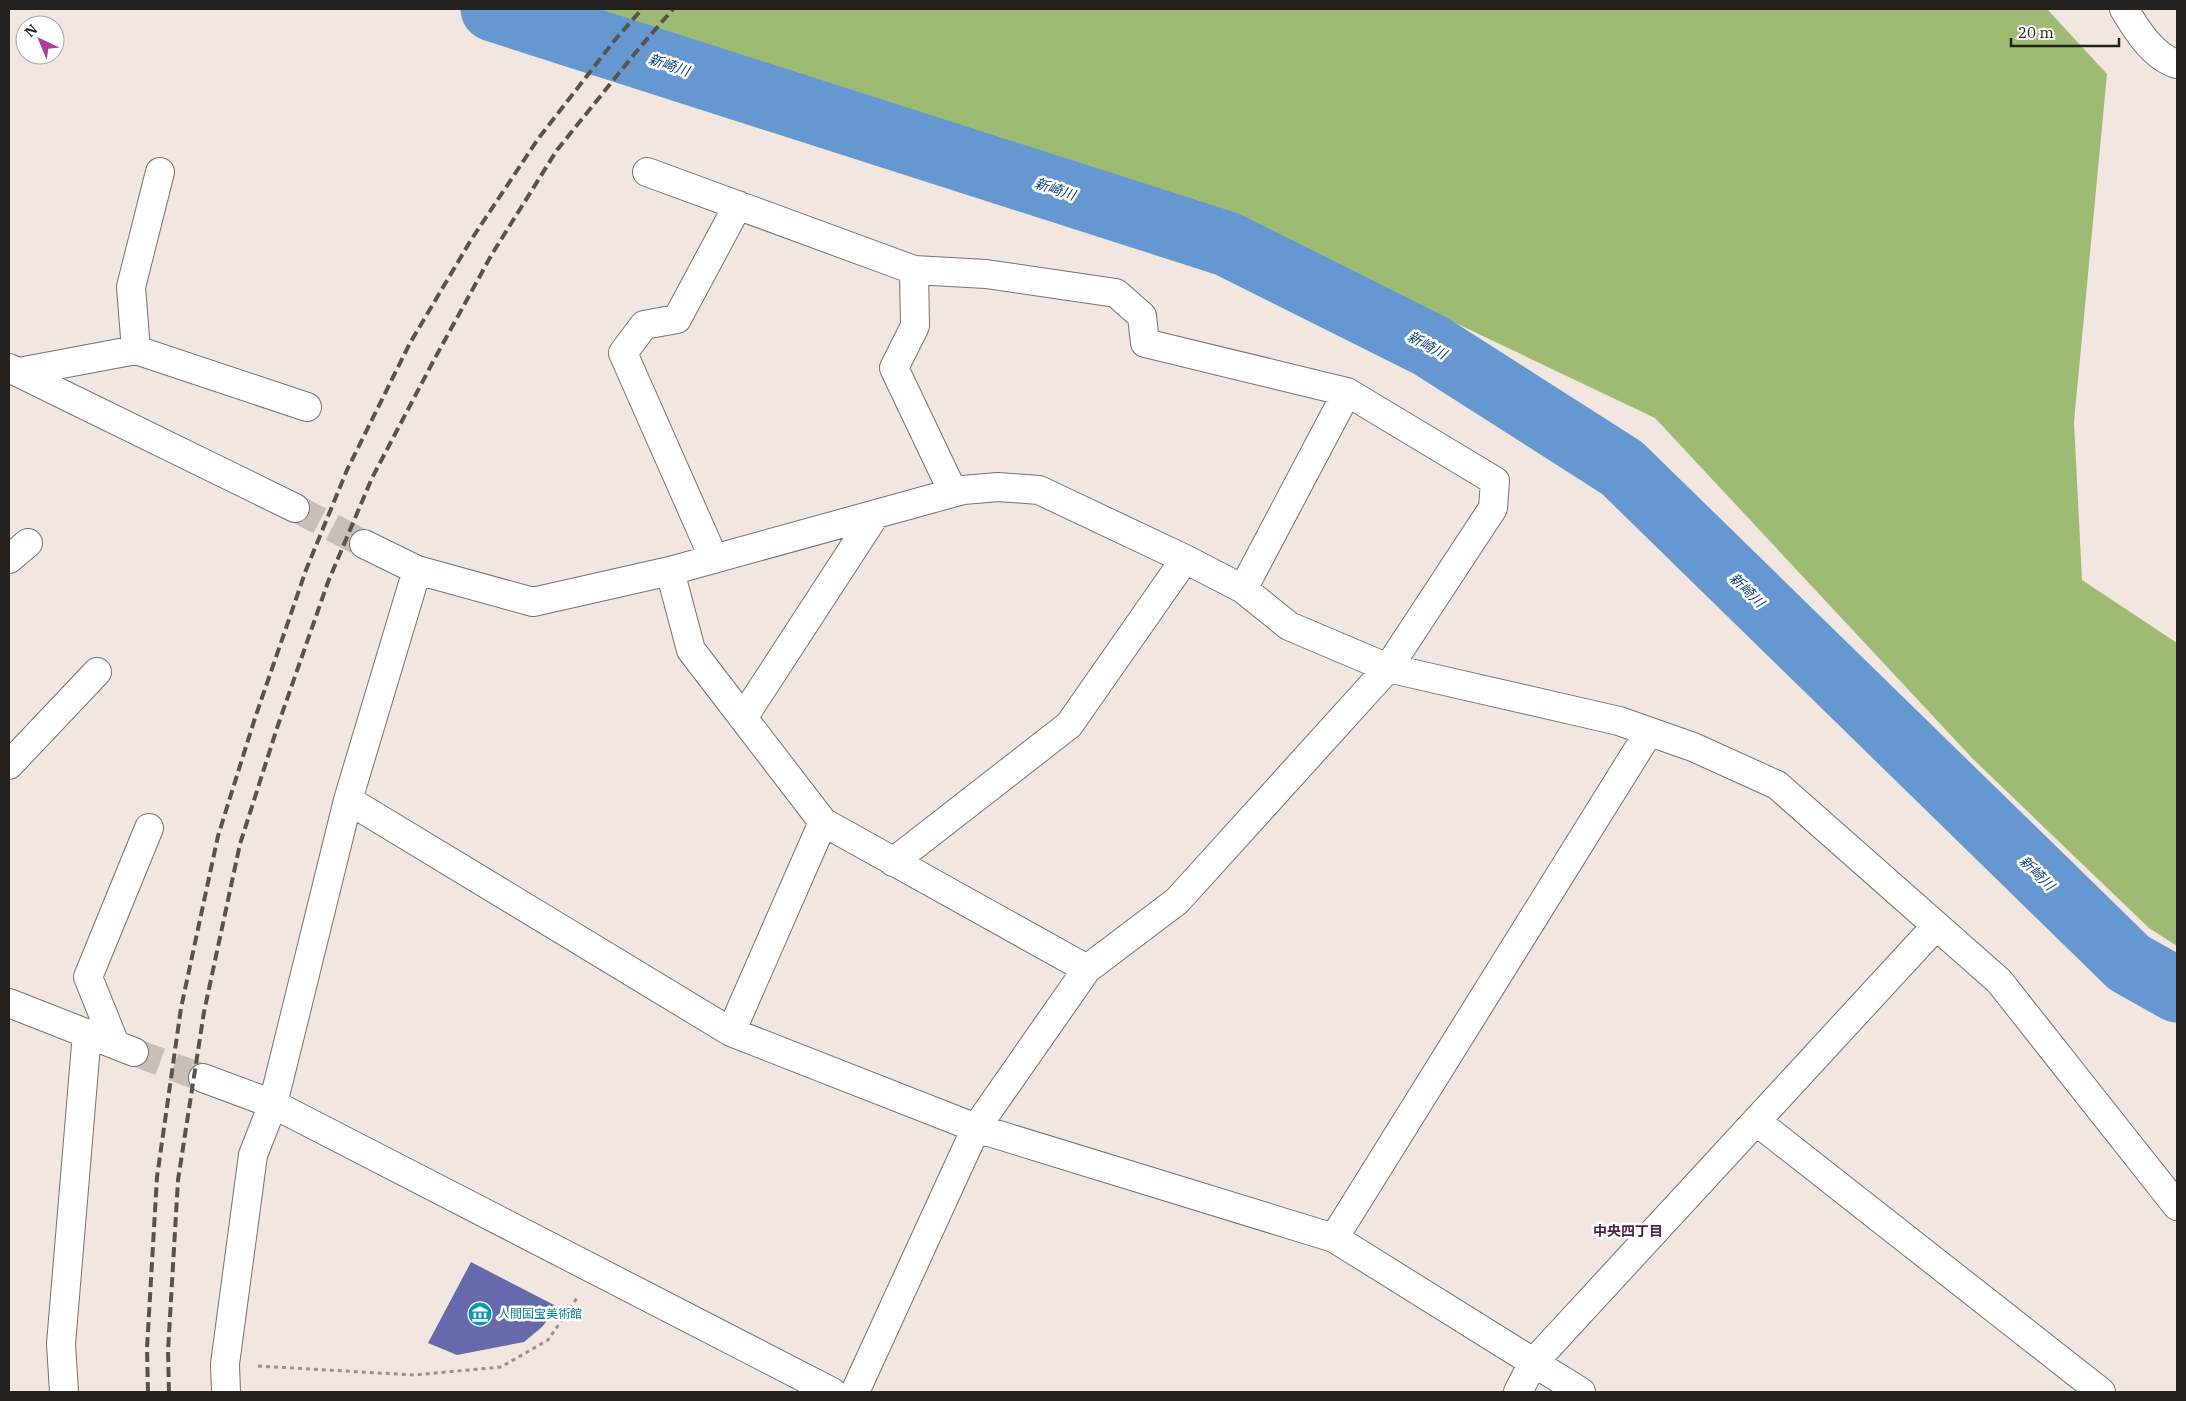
<svg xmlns="http://www.w3.org/2000/svg" width="2186" height="1401" font-family="'IBM Plex Serif','Noto Sans JP',serif">
<style>
.forest{fill:#9ebb73}
.lines{fill:none;stroke-linecap:round;stroke-linejoin:round}
.river{stroke:#6597d1;stroke-width:65}
.building{fill:#6669ab}
.minor-tunnel{stroke:#c9bfb9;stroke-width:28;stroke-dasharray:28 14;stroke-linecap:butt}
.minor-casing{stroke:#7a716b;stroke-width:30}
.path{stroke:#9a928d;stroke-width:3;stroke-dasharray:4 4;stroke-linecap:butt}
.minor{stroke:#fff;stroke-width:28}
.rail{stroke:#59534f;stroke-width:4;stroke-dasharray:10 5;stroke-linecap:butt}
.labels{text-anchor:middle;stroke-width:5;stroke-linejoin:round;paint-order:stroke}
.culture-label{font-size:12px;fill:#0d838f;stroke:#fff;text-anchor:start}
.water-label{font-size:14px;font-style:italic;fill:#0a4277;stroke:#fff}
.neighbourhood-label{font-size:14px;font-weight:bold;fill:#531f4d;stroke:#fff}
</style>
<rect width="100%" height="100%" fill="#f2e7e0"/>
<path class="forest" d="M587,9H2047L2107,74L2074,422L2082,580L2177,643V946L2149,928L1973,759L1655,418L1262,231L792,78Z"/>
<g class="lines">
<path class="river" d="M493,9L1227,244L1431,346L1622,468L2129,963L2177,990"/>
</g>
<path class="building" d="M471,1262L558,1307L542,1327L524,1342L457,1355L428,1343Z"/>
<g class="lines">
<path class="minor-tunnel" d="M295,508L364,544
M134,1052L203,1078"/>
<defs>
<path id="minor" d="M2124,9C2136,29 2153,57 2177,64
M647,172L914,270L986,274L1116,293L1142,316L1145,343L1347,392L1495,481L1493,508L1388,668L1177,901L1087,969L976,1128L855,1392
M914,270L915,326L894,368L953,492
M136,350L131,287L160,172
M9,368L295,508
M19,372L136,350L307,407
M364,544L417,570L533,602L670,571L963,490L998,487L1039,490L1185,559L1243,589L1289,626L1388,668L1619,721L1693,747L1777,785L1999,981L2177,1206
M9,559L28,543
M714,559L623,353L644,325L677,319L738,205
M670,571L691,650L823,822L1087,969
M1243,589L1347,392
M743,718L875,515
M9,765L97,672
M348,800L731,1032L976,1128L1334,1238L1581,1392
M893,862L1069,725L1185,559
M9,1003L134,1052
M731,1032L823,822
M115,1044L88,977L149,828
M203,1078L273,1104L832,1392
M1756,1121L2101,1392
M1334,1238L1649,732
M64,1392L61,1344L87,1033
M226,1392L225,1364L253,1155L273,1104L348,800L417,570
M1518,1392L1533,1363L1936,926"/>
</defs>
<use href="#minor" class="minor-casing"/>
<path class="path" d="M258,1366L414,1375L501,1367L548,1340L577,1298"/>
<use href="#minor" class="minor"/>
<path class="rail" d="M148,1392L147,1348L157,1177L181,1008L218,836L255,718L306,570L347,470L410,343L471,240L538,139L614,41L642,9
M169,1392L168,1351L178,1180L204,1012L240,844L278,725L328,582L372,478L435,358L492,254L557,150L636,52L673,9"/>
</g>
<defs>
<symbol id="museum-disc" viewBox="-11 -11 22 22"><circle r="9.5" fill="#0f9aa8" stroke="#fff"/><path d="M0-6L6-3V-2H-6V-3ZM-5-1h2V3h-2ZM-1-1h2V3h-2ZM3-1h2V3H3ZM-6 4H6V6H-6Z" fill="#fff"/></symbol>
</defs>
<g fill-rule="evenodd">
<use href="#museum-disc" x="466" y="1300" width="28" height="28"/>
</g>
<g class="labels">
<g class="culture-label">
<text x="498" y="1318">人間国宝美術館</text>
</g>
<g class="water-label">
<text transform="translate(669 65) rotate(18)" y="5">新崎川</text>
<text transform="translate(1055 189) rotate(18)" y="5">新崎川</text>
<text transform="translate(1427 345) rotate(29)" y="5">新崎川</text>
<text transform="translate(1747 590) rotate(44)" y="5">新崎川</text>
<text transform="translate(2037 873) rotate(44)" y="5">新崎川</text>
</g>
<g class="neighbourhood-label">
<text x="1628" y="1236">中央四丁目</text>
</g>
</g>
<rect width="2186" height="1401" fill="none" stroke="#24201d" stroke-width="20"/>
<g transform="translate(40 40) rotate(316)"><circle r="24" fill="#ffffff" stroke="#a7a6a5"/>
<path d="M0-4L9 19L0 12L-9 19Z" fill="#a93e9e"/>
<text y="-8" font-size="14" font-weight="bold" text-anchor="middle" fill="#24201d">N</text>
</g>
<path d="M2011 38v8h108v-8" fill="none" stroke="#24201d" stroke-width="2.5"/>
<text x="2018" y="38" font-size="15" fill="#24201d" stroke="#ffffff" stroke-width="4" paint-order="stroke">20 m</text>
</svg>
